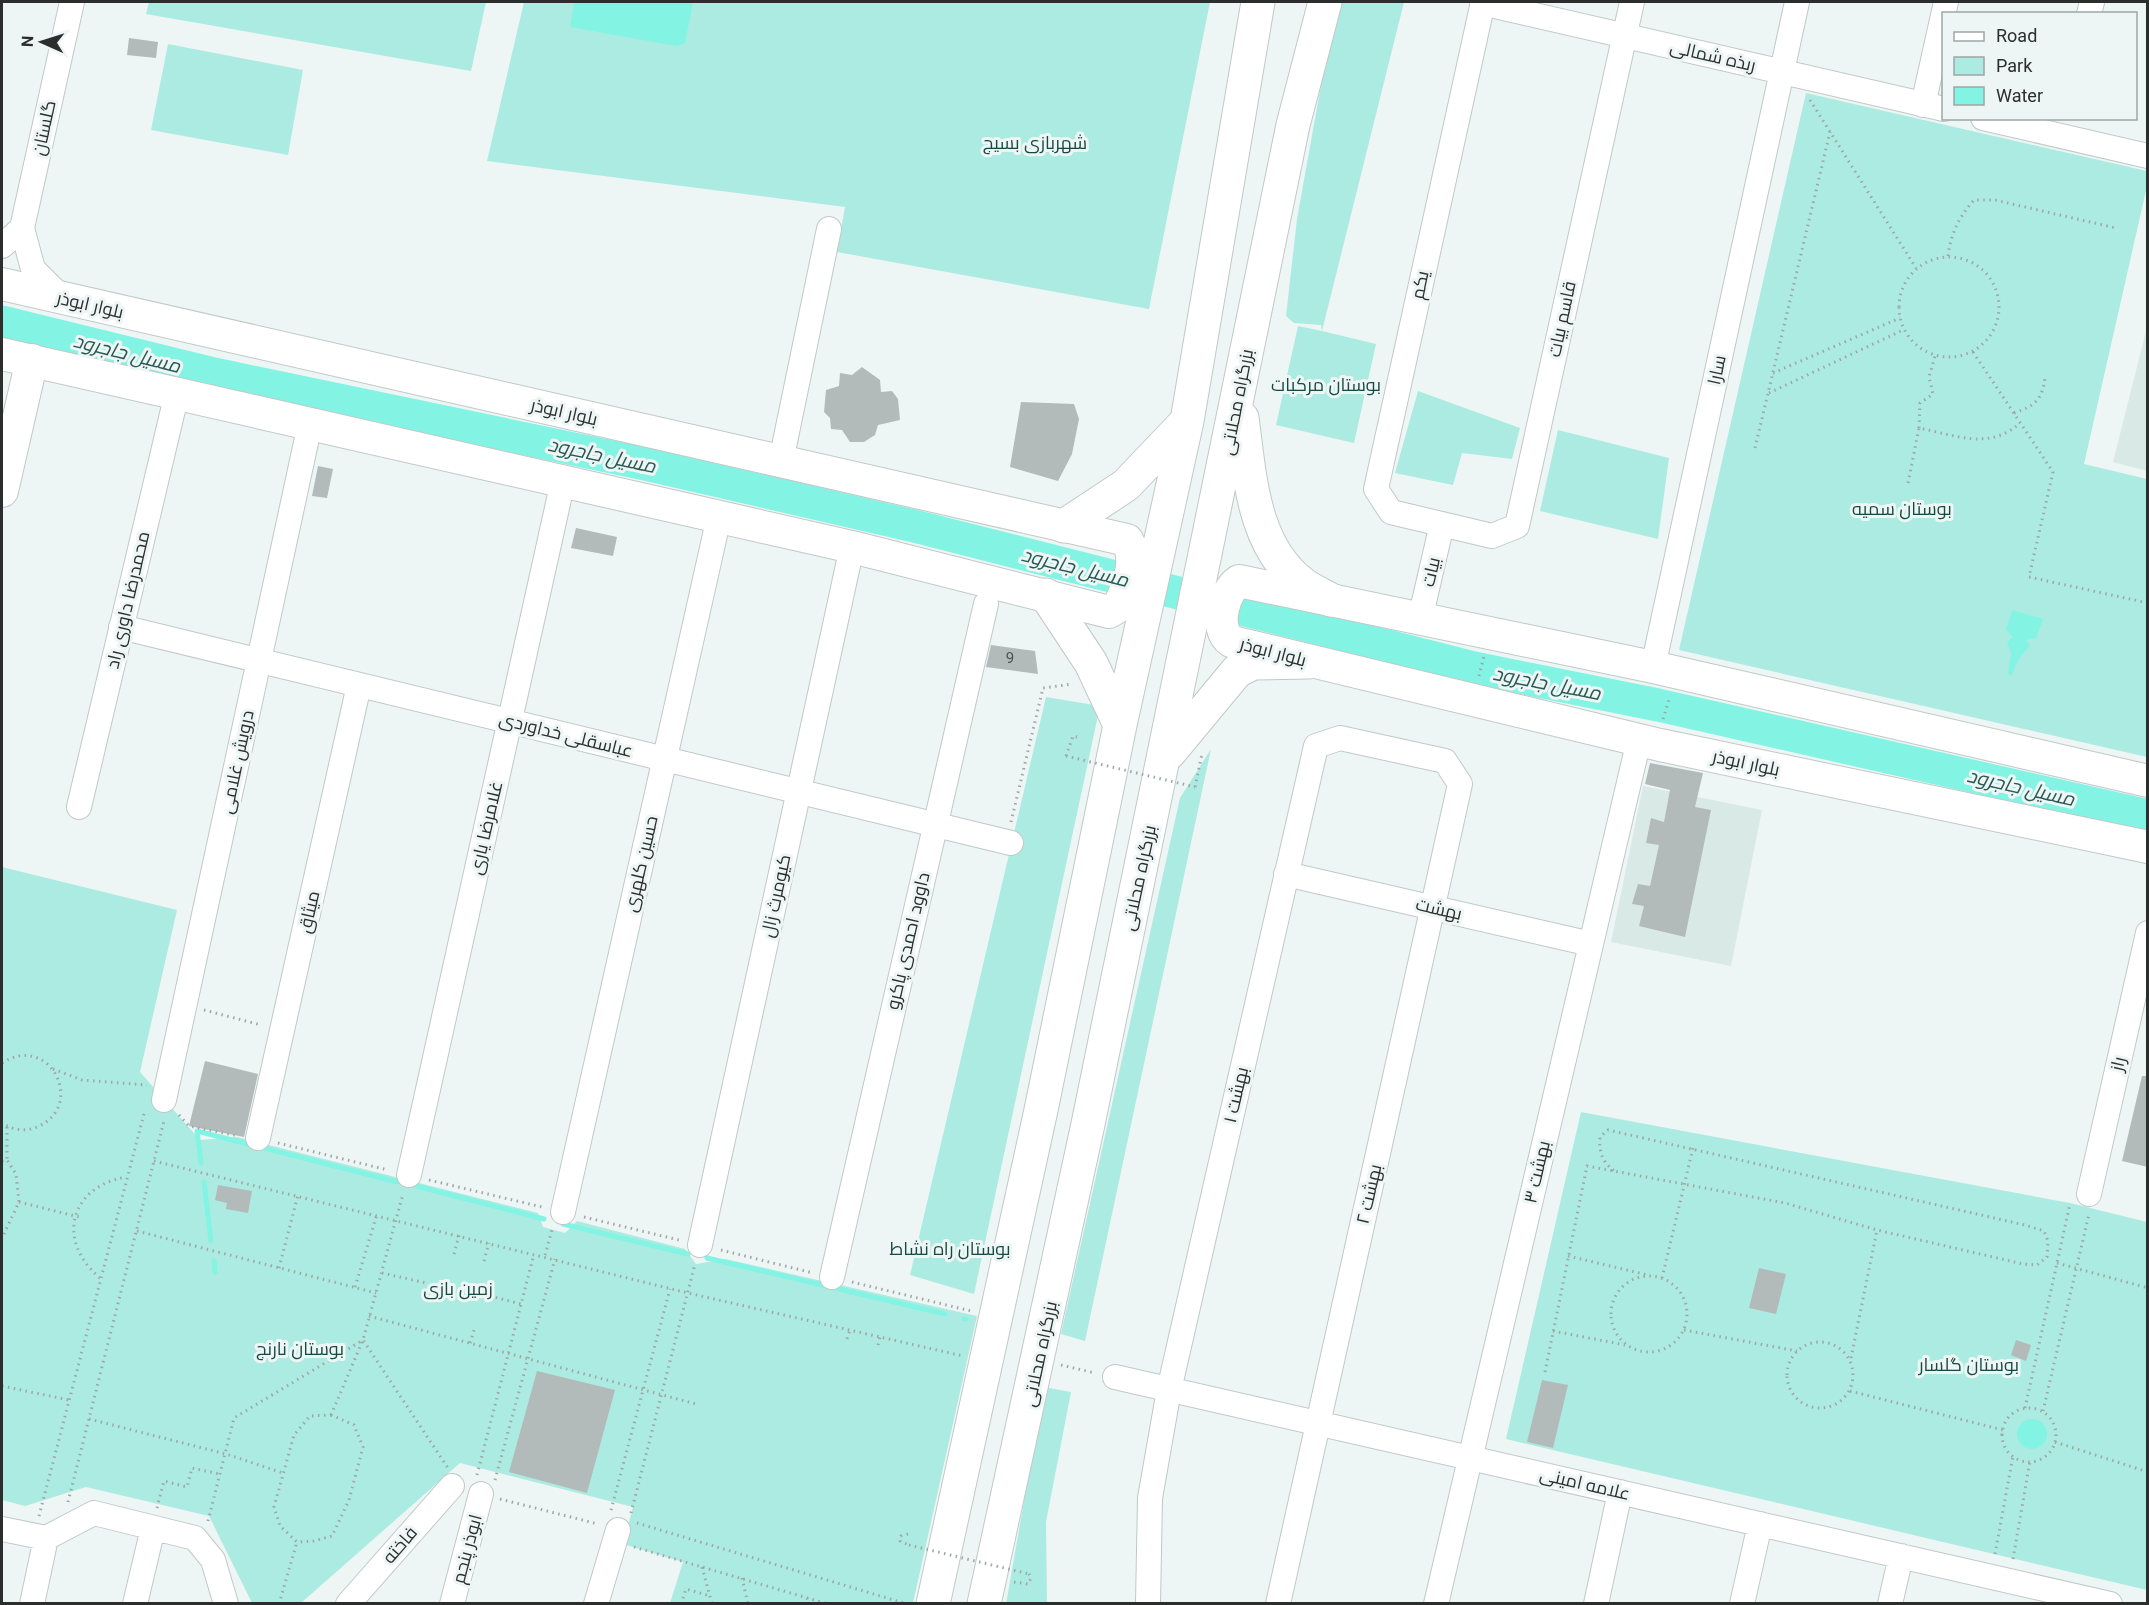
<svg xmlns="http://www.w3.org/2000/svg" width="2149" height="1605" font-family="Roboto,Cairo,sans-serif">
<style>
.built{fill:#d9e9e6}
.green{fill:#acebe1}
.water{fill:#83f3e3}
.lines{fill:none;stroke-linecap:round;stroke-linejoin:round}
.stream{stroke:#83f3e3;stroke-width:5}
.river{stroke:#83f3e3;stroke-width:33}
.building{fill:#b3bbba}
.minor-casing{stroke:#c1c9c7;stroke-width:26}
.major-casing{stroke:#c1c9c7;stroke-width:34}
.highway-casing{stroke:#c1c9c7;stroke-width:35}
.path{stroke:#9fa6a4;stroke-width:3;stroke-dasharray:1.5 4.5;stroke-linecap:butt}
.minor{stroke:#fff;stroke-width:24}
.major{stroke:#fff;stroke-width:32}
.highway{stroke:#fff;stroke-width:33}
.path-bridge{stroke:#9fa6a4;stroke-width:3;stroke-dasharray:1.5 4.5;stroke-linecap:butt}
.labels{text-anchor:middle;stroke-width:6;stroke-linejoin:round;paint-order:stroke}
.number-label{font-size:15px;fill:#4d5150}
.street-label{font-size:18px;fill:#2b2e2d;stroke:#edf6f4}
.park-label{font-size:18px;fill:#174943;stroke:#edf6f4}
.water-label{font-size:20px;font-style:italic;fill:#285953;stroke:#edf6f4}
</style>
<rect width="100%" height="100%" fill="#edf6f4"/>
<path class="built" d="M2147,327L2148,471H2147L2113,462Z
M1643,786L1762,810L1731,966L1611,942Z"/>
<path class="green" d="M149,2H486L471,71L146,14Z
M524,2H1210L1149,309L837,252L845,207L487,161Z
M1336,2H1404L1322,331L1376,344L1354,443L1276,425L1298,326L1322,331L1321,325L1294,323L1286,316L1297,219Z
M168,44L303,70L288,155L151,130Z
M1806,93L2147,171V186L2084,464L2147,479V757L1679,650Z
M1418,391L1520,428L1512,459L1462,453L1453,485L1395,473Z
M1558,430L1669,458L1658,539L1540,511Z
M1046,697L1100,706L974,1294L910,1275Z
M1211,749L1085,1341L1061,1334L1180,798Z
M2,867L177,910L140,1072L200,1140L237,1137L538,1213L543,1227L565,1233L577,1221L685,1249L696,1264L725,1259L977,1316L913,1603H670L683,1562L623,1544L633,1507L460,1463L301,1603H252L209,1516L86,1487L25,1506L2,1500Z
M1581,1112L2070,1203L2147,1222V1590L1506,1439Z
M1044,1387L1071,1392L1046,1522L1047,1603L1006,1604Z"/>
<path class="water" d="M574,2H693L685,43L677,46L570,27Z
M2012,610L2043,619L2036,638L2026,640L2030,646L2020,657L2011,676L2008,673L2011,653L2007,642L2013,637L2006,630Z
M2017 1434a15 15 0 1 1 30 0a15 15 0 1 1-30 0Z"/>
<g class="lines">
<path class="stream" d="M201,1163L197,1131L397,1182
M204,1182L211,1241
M416,1186L544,1219
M563,1224L688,1254
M707,1258L945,1314
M214,1261L215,1272
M964,1319H966"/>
<path class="river" d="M2,322L214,374L641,463L914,526L1474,668L1658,705L2148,816"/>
</g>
<path class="building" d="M129,38L158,42L156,58L127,55Z
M862,367L880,380L881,392L892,391L898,399L900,420L878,425L875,435L864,442H850L842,430L831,429L830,418L824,412L826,390L839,386L840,373L852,375Z
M1021,402L1074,404L1079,419L1072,454L1058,481L1010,467Z
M318,466L333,469L327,498L312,496Z
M576,528L617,537L613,556L571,548Z
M991,645L1035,651L1038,674L986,667Z
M1650,763L1703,773L1695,807L1711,810L1685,937L1639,926L1644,906L1632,904L1638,884L1650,886L1659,845L1646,843L1651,818L1664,822L1670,790L1645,784Z
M205,1061L258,1074L244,1137L189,1126Z
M2142,1076H2148V1167L2122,1161Z
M218,1185L252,1191L248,1213L226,1209L227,1203L215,1200Z
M1759,1268L1786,1274L1776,1314L1749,1308Z
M2016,1340L2031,1345L2026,1361L2011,1355Z
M537,1371L615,1390L587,1493L509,1472Z
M1542,1380L1568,1385L1553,1448L1527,1442Z"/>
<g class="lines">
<defs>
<path id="minor" d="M1483,2L1376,489L1391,512L1492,536L1517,526L1632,2
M1482,3L1944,109
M2089,14L2092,2
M1923,105L1946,2
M1983,118L2148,156
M22,228L33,269L62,298
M2,246L22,228L72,2
M781,461L829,229
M1420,619L1442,524
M121,627L1011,843
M1653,667L1797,2
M79,807L177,393
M1286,874L1591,944
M164,1100L310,424
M258,1138L359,685
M409,1175L563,481
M2089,1194L2148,933
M563,1212L719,517
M700,1245L852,547
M832,1277L986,604
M1115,1377L2110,1604
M2,1529L46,1538L94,1513L195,1538L213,1560L226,1604
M32,1604L46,1538
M135,1604L153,1528
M348,1604L452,1486
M452,1604L481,1494
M596,1604L618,1530
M1148,1604L1150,1498L1169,1390L1316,746L1340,738L1445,761L1460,784L1278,1604
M1436,1604L1639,740
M1596,1604L1620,1492
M1742,1604L1760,1524
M1890,1604L1901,1556"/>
<path id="major" d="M2,284L1127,540C1139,561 1128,586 1119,606L1109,612L852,547L2,354
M2,491L32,360
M2148,781L1653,667L1239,581C1224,591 1213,628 1231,641C1235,643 1241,644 1245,645L1660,745L2148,847"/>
<path id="highway" d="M1242,418C1250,475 1252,546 1303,584C1311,590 1322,595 1331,600
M1064,526L1126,485L1187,421
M1046,595L1091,663L1120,725
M1169,753L1237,671L1253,663L1309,662
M933,1604L1041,1110L1120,725L1187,421L1258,2
M984,1604L1088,1124L1293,125L1325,2"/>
</defs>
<use href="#minor" class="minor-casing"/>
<use href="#major" class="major-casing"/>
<use href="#highway" class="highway-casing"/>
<path class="path" d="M1810,100L1916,268
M1948,256C1951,233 1959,217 1974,200H1995L2116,228
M1899 307a50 50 0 1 1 100 0a50 50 0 1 1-100 0Z
M1973,352L2053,472L2029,577L2148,603
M1773,373L1900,318
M1769,393L1903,330
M2014,413C2035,406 2042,400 2045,378
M1919,428L1920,403L1933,394L1929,377L1935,356
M1755,448L1830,132
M557,454L561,437
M1908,483L1919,428C1955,435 1989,451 2020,423
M1479,676L1484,656
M1663,719L1670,696
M1066,756L1073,736L1077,737
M1195,787L1202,754
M1011,822L1043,688L1073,684
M204,1010L261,1025
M2,1063C50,1032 87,1106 37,1127C25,1132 12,1130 2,1123
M53,1069L82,1080L147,1085
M179,1115L189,1126L239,1136
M7,1127V1160
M278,1143L388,1170
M2,1161L7,1160L16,1174L19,1202L2,1238
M154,1161L688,1293L963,1356
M429,1180L542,1207
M19,1202L79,1217
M584,1217L679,1240
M137,1231L376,1293
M721,1250L813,1273
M454,1254L459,1235
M545,1255L552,1230
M1568,1256L1648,1275
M484,1261L489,1243
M2057,1263L2148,1288
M279,1268L298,1195
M382,1273L426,1283
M1611 1314a38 38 0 1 1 76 0a38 38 0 1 1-76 0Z
M100,1278C56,1241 69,1187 126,1177
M1662,1278L1693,1148
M852,1282L971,1311
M355,1287L377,1214
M490,1296L521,1304
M369,1316L696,1404
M1684,1330L1797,1351
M1553,1331L1625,1345
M847,1339L850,1330
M1787 1375a33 33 0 1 1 66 0a33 33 0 1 1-66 0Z
M470,1343L475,1327
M878,1345L880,1337
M1851,1358L1877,1230
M1061,1365L1095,1373
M1545,1372L1587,1166L1785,1203L1877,1230L2023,1264L2037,1265L2047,1257L2048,1241L2044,1231L2025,1225L1608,1130L1600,1137C1599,1153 1602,1161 1614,1171
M2,1386L69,1400
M1850,1391L2003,1430
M2025,1408L2070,1204
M2002 1435a27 27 0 1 1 54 0a27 27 0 1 1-54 0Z
M2043,1411L2089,1214
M331,1415L354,1425L363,1447L349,1500L332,1536L314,1541L297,1542L280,1526L274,1507L294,1435L310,1416Z
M331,1415L363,1340L403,1194
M89,1419L226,1454L283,1473
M2055,1442L2148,1472
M477,1475L534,1254
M495,1480L555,1259
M500,1499L598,1524
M68,1502L164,1121
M157,1508L164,1481L187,1487L192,1468L220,1474
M611,1510L670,1289
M631,1513L695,1264
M39,1516L145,1110
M208,1521L234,1418L363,1340L448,1468
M637,1523L907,1604
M908,1534L901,1536L900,1541L909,1545
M634,1547L828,1604
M1995,1554L2013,1456
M2013,1559L2030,1461
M702,1567L712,1604
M742,1578L748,1604
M1014,1582L1028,1584L1031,1578L1029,1574
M807,1598L809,1604
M279,1604L297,1542
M681,1604L686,1589L710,1596"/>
<use href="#minor" class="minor"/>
<use href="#major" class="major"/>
<use href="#highway" class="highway"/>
<path class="path-bridge" d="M1066,756L1195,787
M909,1545L1029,1574"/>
</g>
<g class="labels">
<g class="number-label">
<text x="1010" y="663">9</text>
</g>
<g class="street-label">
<text transform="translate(1713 56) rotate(13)" y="6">ربذه شمالی</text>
<text transform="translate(44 128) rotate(-78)" y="6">گلستان</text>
<text transform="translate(1420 285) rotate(-78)" y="6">یکم</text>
<text transform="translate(90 305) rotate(13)" y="6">بلوار ابوذر</text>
<text transform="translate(1562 319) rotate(-78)" y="6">قاسم بیات</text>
<text transform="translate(1717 370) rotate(-78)" y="6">سارا</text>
<text transform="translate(1237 402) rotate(-79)" y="6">بزرگراه محلاتی</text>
<text transform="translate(564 412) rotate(13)" y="6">بلوار ابوذر</text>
<text transform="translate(1431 572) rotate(-77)" y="6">بیات</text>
<text transform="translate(128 600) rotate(-77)" y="6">محمدرضا داوری راد</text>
<text transform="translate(1273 652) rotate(15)" y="6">بلوار ابوذر</text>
<text transform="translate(566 735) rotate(14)" y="6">عباسقلی خداوردی</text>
<text transform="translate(237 762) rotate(-78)" y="6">درویش غلامی</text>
<text transform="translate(1746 763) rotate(12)" y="6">بلوار ابوذر</text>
<text transform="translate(486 828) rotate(-77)" y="6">غلامرضا یاری</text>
<text transform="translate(641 864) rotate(-77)" y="6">حسین کلهری</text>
<text transform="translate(1139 878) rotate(-78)" y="6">بزرگراه محلاتی</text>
<text transform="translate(776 896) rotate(-78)" y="6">کیومرث زال</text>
<text transform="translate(1439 909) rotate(13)" y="6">بهشت</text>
<text transform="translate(309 912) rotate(-77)" y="6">میثاق</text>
<text transform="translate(908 941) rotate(-77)" y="6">داوود احمدی پاکرو</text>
<text transform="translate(2118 1064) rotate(-77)" y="6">راز</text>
<text transform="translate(1236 1095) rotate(-77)" y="6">بهشت ۱</text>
<text transform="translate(1537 1172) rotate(-77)" y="6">بهشت ۳</text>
<text transform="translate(1369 1194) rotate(-77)" y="6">بهشت ۲</text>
<text transform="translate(1040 1354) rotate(-78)" y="6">بزرگراه محلاتی</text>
<text transform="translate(1585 1484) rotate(13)" y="6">علامه امینی</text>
<text transform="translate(400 1545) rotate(-49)" y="6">فاخته</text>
<text transform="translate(467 1549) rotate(-75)" y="6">ابوذر پنجم</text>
</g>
<g class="park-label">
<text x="1035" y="149">شهربازی بسیج</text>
<text x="1326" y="391">بوستان مرکبات</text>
<text x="1902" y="515">بوستان سمیه</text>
<text x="950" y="1255">بوستان راه نشاط</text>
<text x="458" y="1295">زمین بازی</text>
<text x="300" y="1355">بوستان نارنج</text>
<text x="1969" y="1371">بوستان گلسار</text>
</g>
<g class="water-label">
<text transform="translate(127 353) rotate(14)" y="7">مسیل جاجرود</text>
<text transform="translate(602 455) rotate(12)" y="7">مسیل جاجرود</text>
<text transform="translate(1075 567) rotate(14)" y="7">مسیل جاجرود</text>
<text transform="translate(1547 683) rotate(11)" y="7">مسیل جاجرود</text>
<text transform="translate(2021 787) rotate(13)" y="7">مسیل جاجرود</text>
</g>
</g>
<rect width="2149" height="1605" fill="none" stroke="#2b2e2d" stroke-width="6"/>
<rect x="1942" y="12" width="195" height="108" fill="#edf6f4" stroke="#9fa6a4" stroke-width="1.5"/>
<rect x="1954" y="32" width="30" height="9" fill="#ffffff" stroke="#9fa6a4" stroke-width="1.5"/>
<text x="1996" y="42" font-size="18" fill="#2b2e2d">Road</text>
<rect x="1954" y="57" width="30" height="18" fill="#acebe1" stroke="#9fa6a4" stroke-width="1.5"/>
<text x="1996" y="72" font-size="18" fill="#2b2e2d">Park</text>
<rect x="1954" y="87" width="30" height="18" fill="#83f3e3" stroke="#9fa6a4" stroke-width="1.5"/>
<text x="1996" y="102" font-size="18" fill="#2b2e2d">Water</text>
<g transform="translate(42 42) rotate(273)" stroke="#edf6f4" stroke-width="4.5" paint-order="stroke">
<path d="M0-4.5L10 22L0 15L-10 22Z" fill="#2b2e2d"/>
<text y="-9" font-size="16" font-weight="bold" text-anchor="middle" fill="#2b2e2d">N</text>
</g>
</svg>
